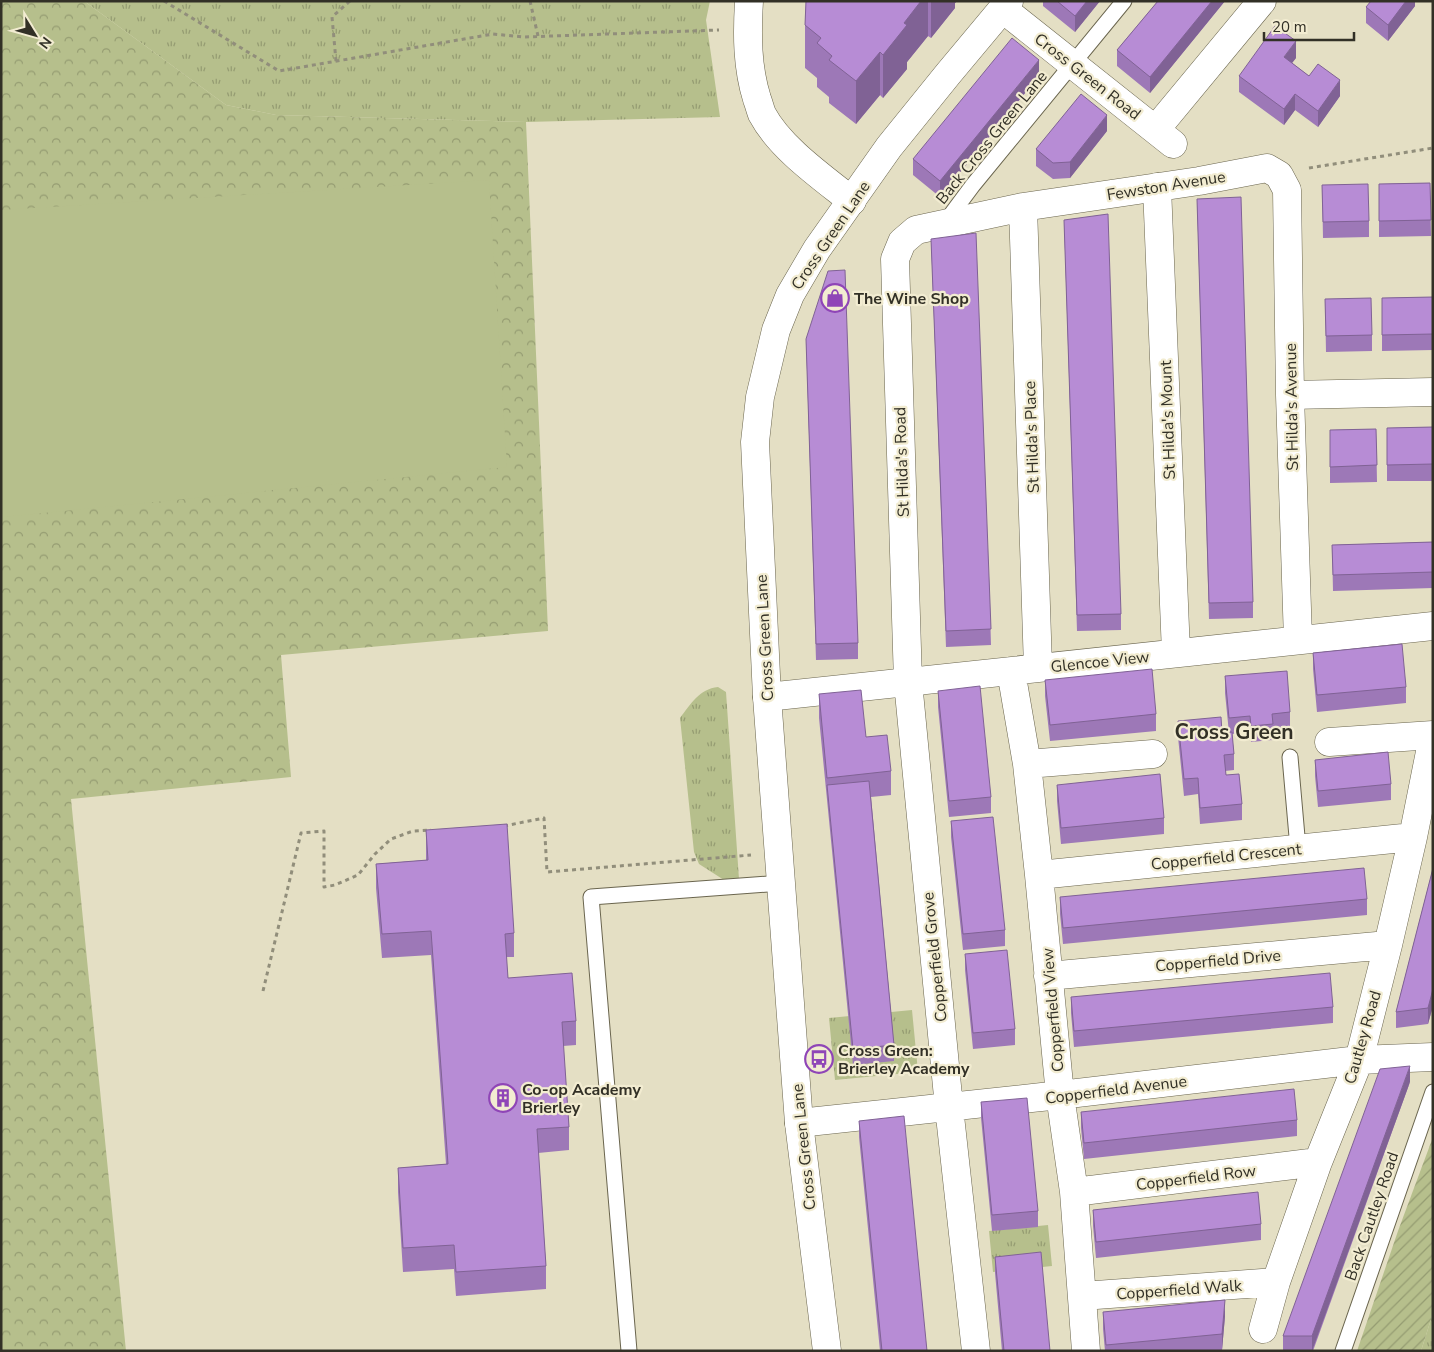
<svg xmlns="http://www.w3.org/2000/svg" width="1434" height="1352" font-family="'Nunito Sans',sans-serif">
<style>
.grass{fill:url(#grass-tufts)}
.park{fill:url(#park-crowns)}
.garden{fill:url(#garden-furrows)}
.pitch{fill:#b6bf8c}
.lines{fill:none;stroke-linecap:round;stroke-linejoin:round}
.service-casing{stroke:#6a654e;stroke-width:17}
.minor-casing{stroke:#6a654e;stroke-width:29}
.tertiary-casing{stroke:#6a654e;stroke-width:29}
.path{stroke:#918e7b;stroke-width:3;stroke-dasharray:4 4;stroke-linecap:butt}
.service{stroke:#fff;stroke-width:15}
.minor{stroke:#fff;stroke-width:28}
.tertiary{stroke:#fff;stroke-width:28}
.wall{fill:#9d78b7}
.shaded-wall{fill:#806295}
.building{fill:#b78cd5;stroke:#806295}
.labels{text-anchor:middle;stroke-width:4.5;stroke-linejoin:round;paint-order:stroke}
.street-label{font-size:16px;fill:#323026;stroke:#f2ecd1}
.poi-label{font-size:16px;font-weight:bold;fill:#323026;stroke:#f2ecd1;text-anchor:start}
.district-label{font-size:21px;font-weight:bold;fill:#323026;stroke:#f2ecd1}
</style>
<defs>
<pattern id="grass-tufts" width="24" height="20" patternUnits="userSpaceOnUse" patternTransform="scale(1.25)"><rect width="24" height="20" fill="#b6bf8c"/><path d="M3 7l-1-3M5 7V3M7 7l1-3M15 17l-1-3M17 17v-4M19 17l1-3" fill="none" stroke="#959c72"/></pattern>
<pattern id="park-crowns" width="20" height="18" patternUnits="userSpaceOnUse" patternTransform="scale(1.25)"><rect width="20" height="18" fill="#b6bf8c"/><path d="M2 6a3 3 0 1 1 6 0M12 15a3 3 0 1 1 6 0" fill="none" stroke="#959c72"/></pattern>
<pattern id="garden-furrows" width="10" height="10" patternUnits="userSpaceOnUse" patternTransform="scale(1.25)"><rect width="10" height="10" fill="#b6bf8c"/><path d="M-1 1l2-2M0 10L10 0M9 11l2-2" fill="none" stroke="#959c72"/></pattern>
</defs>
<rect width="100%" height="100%" fill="#e4dfc4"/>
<path class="grass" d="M84,1H710L706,20L720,117L526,122L276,115L226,105Z
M718,687L726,692L739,879L724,880L699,864L694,852L680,718C691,704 699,689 718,687Z
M912,1010L918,1072L835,1080L829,1018Z
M1048,1225L1052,1266L993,1272L989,1231Z
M1433,1313V1351H1421Z"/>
<path class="park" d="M1,1H84L226,105L276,115L526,122L548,631L281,655L291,777L71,799L126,1351H1Z"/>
<path class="garden" d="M1433,1137V1313L1421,1351H1357L1398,1231Z"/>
<path class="pitch" d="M489,180L507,467L3,517L1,497V210Z"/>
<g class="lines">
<defs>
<path id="service" d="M944,224L973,185L1124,1
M1290,757L1298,848
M629,1351L591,897L781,883
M1343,1351L1433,1092"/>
<path id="minor" d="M749,1C747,35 747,67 757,99C759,104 760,109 762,114C780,148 822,177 852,201
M1003,9L1173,144
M1156,129L1262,1
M1157,187L1176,653
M1023,207L1038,668
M1290,395L1433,392
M1011,671L1027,764L1039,875L1060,1095L1074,1192L1086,1351
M767,697L1433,626
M1329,742L1433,735
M1027,764L1153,754
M1039,875L1413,837
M1048,976L1388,945
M799,1123L1060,1095L1359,1060L1433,1057
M1074,1192L1318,1162
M1082,1296L1276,1282
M1263,1329L1276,1282L1318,1162L1359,1060L1388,945L1413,837L1433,737
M976,1351L949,1107L908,682L895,259L902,242L916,230L1023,207L1199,181L1267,168L1279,175L1287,190L1290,395L1298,640"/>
<path id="tertiary" d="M827,1351L799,1123L767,697L755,442L760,397L776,330L790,295L817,249L889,147L948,74L1009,1"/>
</defs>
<use href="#service" class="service-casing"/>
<use href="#minor" class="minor-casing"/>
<use href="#tertiary" class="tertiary-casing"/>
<path class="path" d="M164,1L279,71L493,34L524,37L719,30
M530,1L538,36
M336,61L332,17L350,1
M1309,168L1433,148
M504,826L544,818L547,872L751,855
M263,991L301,833L324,831V887L335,885L358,875L375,854L391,839L413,831L431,830"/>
<use href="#service" class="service"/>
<use href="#minor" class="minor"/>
<use href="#tertiary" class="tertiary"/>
</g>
<path class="wall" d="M806,1H957L955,3V8L931,38L928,36L907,62V69L883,98L880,95L856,124L829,103V97L817,87V78L805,68V25Z
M1043,1H1100L1075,32L1043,6Z
M1158,1H1225L1150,93L1117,66V50Z
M1415,1V6L1388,41L1366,23V7Z
M1296,58L1292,63L1309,76L1340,96L1318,127L1295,110L1284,125L1239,92V76Z
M1039,76L940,197L913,175V159Z
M1107,131L1070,178L1053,179L1036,166V149Z
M1430,183L1431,236L1379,237V184Z
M1322,185L1369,221V237L1323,238Z
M1197,199L1253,602V618L1209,619Z
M1064,220L1121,614V630L1077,631Z
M931,239L989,577L991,645L946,647Z
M1433,297V350L1382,351V298Z
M1325,299L1372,335V351L1326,352Z
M806,339L858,643V659L816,660Z
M1433,427V481H1387V428Z
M1376,429L1377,482L1330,483V430Z
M1433,542V588L1333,591L1332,545Z
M1313,653L1406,687V703L1317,712L1313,669Z
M1225,676L1290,712V728L1273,730V740L1251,742L1250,732L1232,734L1234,754V770L1225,771L1226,775L1242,804V820L1200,824L1198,794L1184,796L1178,737V721L1222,733H1229L1225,693Z
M1045,680L1156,714V731L1050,741L1045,696Z
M938,691L991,797V813L949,817L938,707Z
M819,694L866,737L891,771V795L871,797L894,1045V1061L853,1065L819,718Z
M1315,760L1391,784V800L1318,807L1315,776Z
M1057,785L1164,818V834L1061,844L1057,801Z
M951,821L1005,930V946L963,950L951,837Z
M426,830L514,933V957H506L508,978L576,1021V1045L563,1046L569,1127V1150L538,1153L546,1266V1289L456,1296L454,1269L403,1272L398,1192V1168L446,1164L431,955L382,958L376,888V864L426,860Z
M1433,868V1006L1428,1024L1396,1028V1012Z
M1060,897L1367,899V915L1063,944L1060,914Z
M965,954L1015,1029V1045L973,1049L965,970Z
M1071,997L1333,1007V1023L1074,1047L1071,1013Z
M1410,1082L1313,1351H1283V1336Z
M981,1102L1038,1211V1227L992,1231L981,1118Z
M1081,1112L1297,1120V1136L1084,1159L1081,1128Z
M859,1121L927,1351H880L859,1137Z
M1093,1210L1261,1224V1240L1096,1258L1093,1226Z
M995,1257L1050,1351H1002L995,1273Z
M1103,1312L1225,1316L1222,1350L1213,1351H1105L1103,1329Z"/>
<path class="shaded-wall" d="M921,1H928V36L907,62V69L883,98V55L904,23Z
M931,1H957L955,3V8L931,38Z
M1087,1H1100L1075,32V16Z
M1212,1H1225L1150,93V77Z
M1406,1H1415V6L1388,41V25Z
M1296,41V58L1284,73V57Z
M880,52V95L856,124V81Z
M1039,60V76L940,197V181Z
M1340,80V96L1318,127V111Z
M1295,94V110L1284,125V109Z
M1107,115V131L1070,178V162Z
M1433,989V1006L1428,1024V1008Z
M1410,1066V1082L1312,1351V1336Z
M1225,1300V1316L1222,1350V1334Z"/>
<path class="building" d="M806,1H921L904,23L907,25L883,55L880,52L856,81L829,60L832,56L817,43L821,38L805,25Z
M1057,1H1087L1075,16Z
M1158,1H1212L1150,77L1117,50Z
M1371,1H1406L1388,25L1366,7Z
M1275,26L1296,41L1284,57L1309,76L1318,64L1340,80L1318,111L1295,94L1284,109L1239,76Z
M1012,38L1039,60L940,181L913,159Z
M1081,94L1107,115L1070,162L1053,163L1036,149Z
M1430,183L1431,220L1379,221V184Z
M1368,184L1369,221L1323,222L1322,185Z
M1241,197L1253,602L1209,603L1197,199Z
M1108,214L1121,614L1077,615L1064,220Z
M976,233L991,629L946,631L931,239Z
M845,270L858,643L816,644L806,339L828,271Z
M1433,297V334L1382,335V298Z
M1371,298L1372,335L1326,336L1325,299Z
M1433,427V464L1387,465V428Z
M1376,429L1377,465L1330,467V430Z
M1433,542V572L1333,575L1332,545Z
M1402,644L1406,687L1317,695L1313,653Z
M1152,669L1156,714L1050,725L1045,680Z
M1287,671L1290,712L1272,714L1273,724L1251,726L1250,716L1229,718L1225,676Z
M980,686L991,797L949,801L938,691Z
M861,690L866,737L887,735L891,771L827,778L819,694Z
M1221,717L1222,733L1232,732L1234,754L1224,755L1226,775L1239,774L1242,804L1200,808L1198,778L1184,779L1178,721Z
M1388,752L1391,784L1318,791L1315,760Z
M1160,774L1164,818L1061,828L1057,785Z
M869,781L894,1045L853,1049L827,785Z
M993,817L1005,930L963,934L951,821Z
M507,824L514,933L505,934L508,978L572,973L576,1021L562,1022L569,1127L537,1129L546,1266L456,1272L454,1245L403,1248L398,1168L448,1164L431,931L382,934L376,864L428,860L426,830Z
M1364,868L1367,899L1063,928L1060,897Z
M1433,868V989L1428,1008L1396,1012Z
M1007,950L1015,1029L973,1033L965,954Z
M1330,973L1333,1007L1074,1031L1071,997Z
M1410,1066L1312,1336H1283L1380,1069Z
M1294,1089L1297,1120L1084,1143L1081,1112Z
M1027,1098L1038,1211L992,1215L981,1102Z
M904,1116L927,1351H882L859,1121Z
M1258,1192L1261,1224L1096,1242L1093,1210Z
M1041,1252L1050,1351H1004L995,1257Z
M1225,1300L1222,1334L1106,1345L1103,1312Z"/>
<defs>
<symbol id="shop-ring" viewBox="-11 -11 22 22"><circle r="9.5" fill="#f2ecd1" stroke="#8f45b7" stroke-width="1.5"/><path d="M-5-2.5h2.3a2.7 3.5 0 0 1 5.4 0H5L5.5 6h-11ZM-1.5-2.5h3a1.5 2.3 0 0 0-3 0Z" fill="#8f45b7"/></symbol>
<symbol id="bus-ring" viewBox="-11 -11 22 22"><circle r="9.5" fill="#f2ecd1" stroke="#8f45b7" stroke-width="1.5"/><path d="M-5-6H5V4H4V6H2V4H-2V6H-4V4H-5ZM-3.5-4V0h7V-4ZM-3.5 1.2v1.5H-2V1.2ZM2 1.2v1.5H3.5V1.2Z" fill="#8f45b7"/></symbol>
<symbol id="building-ring" viewBox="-11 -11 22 22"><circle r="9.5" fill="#f2ecd1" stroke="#8f45b7" stroke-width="1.5"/><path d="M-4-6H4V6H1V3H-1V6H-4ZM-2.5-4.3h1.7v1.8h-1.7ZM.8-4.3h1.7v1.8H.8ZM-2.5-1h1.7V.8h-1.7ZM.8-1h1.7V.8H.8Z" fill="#8f45b7"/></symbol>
</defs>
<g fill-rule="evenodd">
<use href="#shop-ring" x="819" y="282" width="32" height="32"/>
<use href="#bus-ring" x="803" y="1043" width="32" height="32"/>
<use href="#building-ring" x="487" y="1082" width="32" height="32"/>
</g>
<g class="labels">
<g class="street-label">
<text transform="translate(1088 76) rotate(38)" y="6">Cross Green Road</text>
<text transform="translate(991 137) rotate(-51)" y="6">Back Cross Green Lane</text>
<text transform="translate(1166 185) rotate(-9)" y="6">Fewston Avenue</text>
<text transform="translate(830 235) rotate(-56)" y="6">Cross Green Lane</text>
<text transform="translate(1291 407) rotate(-91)" y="6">St Hilda's Avenue</text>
<text transform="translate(1167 420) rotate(-92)" y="6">St Hilda's Mount</text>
<text transform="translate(1031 437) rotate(-92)" y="6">St Hilda's Place</text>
<text transform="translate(901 462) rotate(-92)" y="6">St Hilda's Road</text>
<text transform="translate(764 638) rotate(-93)" y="6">Cross Green Lane</text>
<text transform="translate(1100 661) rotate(-6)" y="6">Glencoe View</text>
<text transform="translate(1226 856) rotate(-6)" y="6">Copperfield Crescent</text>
<text transform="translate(934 957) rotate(-96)" y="6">Copperfield Grove</text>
<text transform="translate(1218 960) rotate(-5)" y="6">Copperfield Drive</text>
<text transform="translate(1052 1010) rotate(-95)" y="6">Copperfield View</text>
<text transform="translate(1362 1037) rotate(-74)" y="6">Cautley Road</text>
<text transform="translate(1116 1089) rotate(-7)" y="6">Copperfield Avenue</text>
<text transform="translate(803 1147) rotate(-96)" y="6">Cross Green Lane</text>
<text transform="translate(1196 1177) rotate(-7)" y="6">Copperfield Row</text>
<text transform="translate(1371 1216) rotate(-71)" y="6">Back Cautley Road</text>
<text transform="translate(1179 1289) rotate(-4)" y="6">Copperfield Walk</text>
</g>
<g class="poi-label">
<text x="854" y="304">The Wine Shop</text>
<text x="838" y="1056">Cross Green:<tspan x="838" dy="18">Brierley Academy</tspan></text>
<text x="522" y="1095">Co-op Academy<tspan x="522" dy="18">Brierley</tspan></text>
</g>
<g class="district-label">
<text x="1234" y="739">Cross Green</text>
</g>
</g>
<rect width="1434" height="1352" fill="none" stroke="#323026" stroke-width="5"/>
<g transform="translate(35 35) rotate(127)" stroke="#f2ecd1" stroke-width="4" paint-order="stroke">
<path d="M0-4L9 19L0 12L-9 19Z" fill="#323026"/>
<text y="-8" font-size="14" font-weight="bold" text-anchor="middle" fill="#323026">N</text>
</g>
<path d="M1264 32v8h90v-8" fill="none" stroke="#323026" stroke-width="2.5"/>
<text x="1272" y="32" font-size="15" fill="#323026" stroke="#f2ecd1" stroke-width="4" paint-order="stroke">20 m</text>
</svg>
